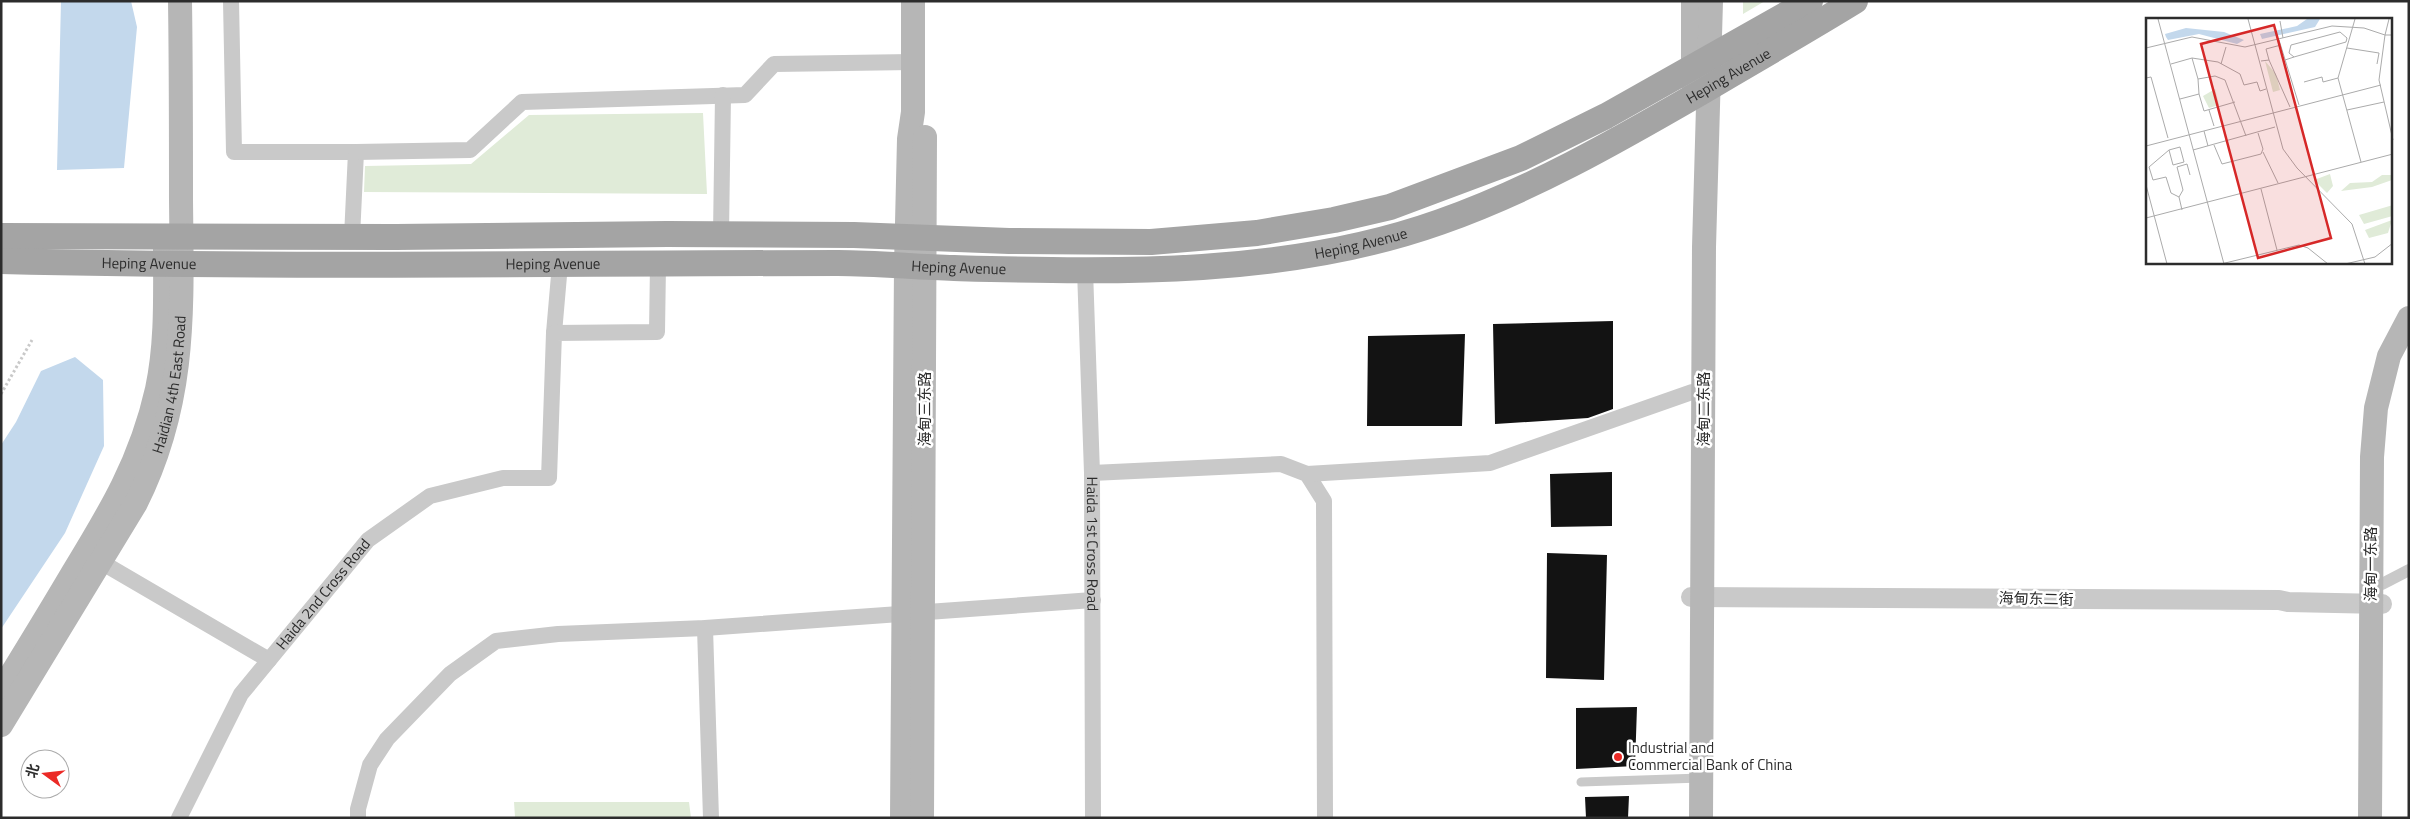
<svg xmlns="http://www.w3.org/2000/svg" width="2410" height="819" font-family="'Titillium Web','Noto Sans SC',sans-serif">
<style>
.green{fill:#e0ebd8}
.water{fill:#c3d8ec}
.building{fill:#131313}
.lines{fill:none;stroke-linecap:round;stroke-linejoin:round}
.path{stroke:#c9c9c9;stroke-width:3;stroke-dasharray:2.5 2.5;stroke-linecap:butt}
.service{stroke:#c9c9c9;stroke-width:9}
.pedestrian{stroke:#c9c9c9;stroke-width:12}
.minor{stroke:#c9c9c9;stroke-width:16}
.tertiary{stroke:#c9c9c9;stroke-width:20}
.secondary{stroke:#b6b6b6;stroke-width:24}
.primary{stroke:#a4a4a4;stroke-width:26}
.poi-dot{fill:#eb2a26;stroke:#fff;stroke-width:2}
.labels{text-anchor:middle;stroke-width:5;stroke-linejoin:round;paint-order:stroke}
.street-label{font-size:15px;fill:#2c2c2c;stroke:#fff}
.poi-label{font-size:15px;fill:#2c2c2c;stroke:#fff;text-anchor:start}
.inset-road{fill:none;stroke:#ababab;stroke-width:1}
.view{fill:#d62828;fill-opacity:0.15;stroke:#d62828;stroke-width:2.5}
.inset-edge{fill:none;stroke:#2c2c2c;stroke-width:2.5}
</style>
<rect width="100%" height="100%" fill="#fff"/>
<path class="green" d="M1743,1H1765L1743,14Z
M703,113L707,194L364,192L365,166L471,164L529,115Z
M514,802H689L691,818L515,817Z"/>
<path class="water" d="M61,1H131L137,27L124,168L57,170Z
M75,357L103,380L104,446L65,533L1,629V445L16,422L41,371Z"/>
<path class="building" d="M1613,321V409L1588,418L1495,424L1493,324Z
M1465,334L1462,426H1367L1368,336Z
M1612,472V526L1551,527L1550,474Z
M1547,553L1607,555L1604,680L1546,678Z
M1637,707L1635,766L1576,769V708Z
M1629,796L1628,818H1586L1585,797Z"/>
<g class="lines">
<path class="path" d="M1,394L32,340"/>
<path class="service" d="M1581,782L1701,778"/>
<path class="pedestrian" d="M2382,584L2409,570"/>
<g class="minor">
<path d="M231,1L234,152H356L352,237"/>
<path d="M356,152L470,150L522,102L745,95L774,64L913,62"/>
<path d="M721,234L723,95"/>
<path id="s1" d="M1085,270L1092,473L1093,818"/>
<path d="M554,333L560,264"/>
<path d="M1092,473L1281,464L1307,474L1324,501L1325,818"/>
<path d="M1307,474L1490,463L1692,392"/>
<path d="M101,562L269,660"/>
<path d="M705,628L711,818"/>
<path id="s2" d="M179,818L241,694L368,540L430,496L503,478H549L554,333L657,332L658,265"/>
<path d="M358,818V809L370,765L387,739L450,674L496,641L558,634L705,628L1093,600"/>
</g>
<path class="tertiary" d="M1691,597L2279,600L2288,602L2382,604"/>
<g class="secondary">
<path d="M1693,84V1"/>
<path d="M1,691C25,652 49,613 72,574C110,512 141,461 157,389C167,342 165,294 165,245"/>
<path id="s3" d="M1,725L136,503C187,401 182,309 181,199C181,133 181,67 180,1"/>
<path d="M902,818L906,266L909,139L913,112V1"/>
<path d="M922,818L925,137"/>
<path d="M1701,818L1704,247L1711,1"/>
<path d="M2370,818L2372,457L2376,408L2389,356L2409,318"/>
</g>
<g class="primary">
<path d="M1,236L396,237L667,234L854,235L1009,241L1151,242L1257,233L1334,220L1390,207L1521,158L1606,116L1810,1"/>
<path id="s4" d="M1,261C280,268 559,263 838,263C877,263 915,267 954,268C1115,272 1285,277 1440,222C1531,190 1615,142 1698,94C1750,63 1803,33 1855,1"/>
</g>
</g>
<circle class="poi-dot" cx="1618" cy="757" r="5"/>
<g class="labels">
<g class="street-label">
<text dy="5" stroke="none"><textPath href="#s4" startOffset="1768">Heping Avenue</textPath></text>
<text dy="5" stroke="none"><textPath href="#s4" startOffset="1362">Heping Avenue</textPath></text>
<text dy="5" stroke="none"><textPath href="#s4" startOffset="148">Heping Avenue</textPath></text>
<text dy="5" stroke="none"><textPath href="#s4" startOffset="552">Heping Avenue</textPath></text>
<text dy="5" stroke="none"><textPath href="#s4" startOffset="958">Heping Avenue</textPath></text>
<text dy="5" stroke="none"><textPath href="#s3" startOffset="384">Haidian 4th East Road</textPath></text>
<text transform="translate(925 409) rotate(-90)" y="5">海甸三东路</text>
<text transform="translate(1704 409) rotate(-90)" y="5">海甸二东路</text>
<text dy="5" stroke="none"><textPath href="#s1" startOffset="274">Haida 1st Cross Road</textPath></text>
<text transform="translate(2371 564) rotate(-90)" y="5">海甸一东路</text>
<text dy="5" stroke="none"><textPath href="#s2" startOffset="268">Haida 2nd Cross Road</textPath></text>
<text transform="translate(2036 599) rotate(1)" y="5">海甸东二街</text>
</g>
<g class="poi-label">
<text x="1628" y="753">Industrial and<tspan x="1628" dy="17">Commercial Bank of China</tspan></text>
</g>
</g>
<g transform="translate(2146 18)">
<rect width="246" height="246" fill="#fff"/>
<path d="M119,43L130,56L134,72L127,74ZM69,71L73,87L63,90L57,78ZM184,156L187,168L181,175L168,162ZM236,157H246V162L226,169L195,173L204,165L226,164ZM247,187L246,198L243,199L218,206L213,197ZM246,202L242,215L223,220L219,212Z" fill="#e0ebd8"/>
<path d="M161,1H174L169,9L116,21L114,16L151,8ZM40,10L78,14L98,22L91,26L53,16L22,22L20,19L19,16Z" fill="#c3d8ec"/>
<path class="inset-road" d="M12,1L78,246M102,1L137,131L151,150L206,206L219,246M209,1L192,60L215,144M243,1L239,17H247M134,3L137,20M239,17L233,62L247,122M133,22L153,87M0,30L46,19L99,29L186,8L218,10L239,17M201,30L233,35L231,46M46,40L52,61M123,42L144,89M139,42L148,39L200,24L201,20L194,14L145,27L143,35L148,39M115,43L123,42L120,31L135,27M25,46L46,40L72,44L94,56L98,67L111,64L114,73L120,71M75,46L80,29M0,60L5,59L22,120M158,64L176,59L177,64L192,60M53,76L58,93L89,84M34,81L53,76L52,61L69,58L79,62L100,118M63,92L68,108M201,92L238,84M58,113L62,128M68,127L76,146L115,136L117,131L112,115M0,128L235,67M23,132L27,147L38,144L34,129L23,132L3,149L7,162L20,159L25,175L33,179M47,132L129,109M117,134L132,165M0,167L21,246M115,171L131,232M36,192L33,179L37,172L31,149L41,146L44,157M0,200L247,136M75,246L153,227L162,230L182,246M199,246L229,239L247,225"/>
<path class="view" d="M128,7L185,220L112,240L55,26Z"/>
<rect width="246" height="246" class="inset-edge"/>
</g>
<rect width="2410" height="819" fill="none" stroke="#2c2c2c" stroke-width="5"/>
<g transform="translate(45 774) rotate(285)"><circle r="24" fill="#ffffff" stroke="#ababab"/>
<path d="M0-4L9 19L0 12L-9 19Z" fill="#eb2a26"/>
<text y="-8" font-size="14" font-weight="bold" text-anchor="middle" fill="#2c2c2c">北</text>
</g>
</svg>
